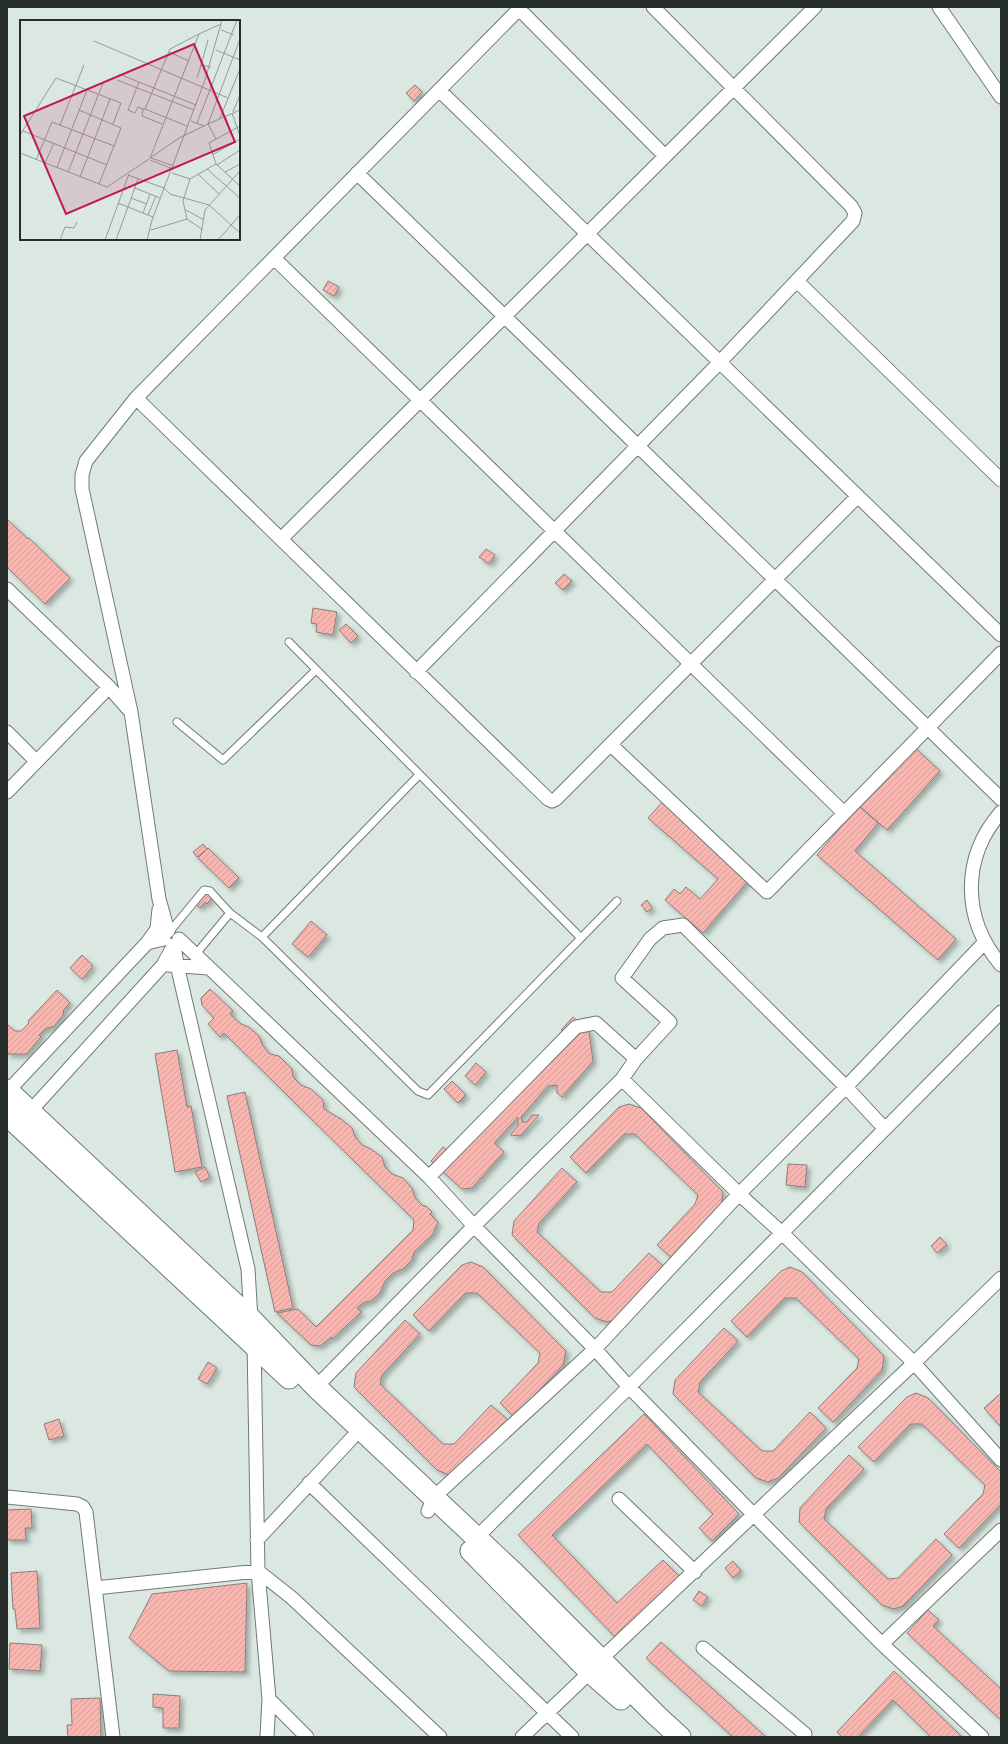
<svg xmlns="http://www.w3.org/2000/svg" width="1008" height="1744" font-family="Signika,sans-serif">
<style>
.building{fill:url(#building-hatch);stroke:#8c7d7c;filter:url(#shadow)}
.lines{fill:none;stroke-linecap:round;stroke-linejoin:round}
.lane-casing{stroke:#6e7b75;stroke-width:9}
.street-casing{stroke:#6e7b75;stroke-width:15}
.primary-casing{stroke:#6e7b75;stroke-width:23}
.lane{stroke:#fff;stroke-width:7}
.street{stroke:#fff;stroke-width:13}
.primary{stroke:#fff;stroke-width:21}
.inset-road{fill:none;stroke:#929d97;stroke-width:1}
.view{fill:#c2185b;fill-opacity:0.15;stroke:#c2185b;stroke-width:2}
.inset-edge{fill:none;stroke:#262c29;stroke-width:2}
</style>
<defs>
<pattern id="building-hatch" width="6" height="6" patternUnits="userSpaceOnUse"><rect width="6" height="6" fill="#f8b6b1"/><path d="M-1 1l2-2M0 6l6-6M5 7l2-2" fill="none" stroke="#d49d98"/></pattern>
<filter id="shadow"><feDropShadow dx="3.5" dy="3.5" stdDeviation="2" flood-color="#0004"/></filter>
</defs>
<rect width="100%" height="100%" fill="#dae8e1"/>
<path class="building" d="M415,85L422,92L414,101L406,93Z
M328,281L339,287L334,296L323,290Z
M7,519L28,539L29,538L70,578L45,604L7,567Z
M486,549L495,555L489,564L479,557Z
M564,574L572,581L563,590L555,583Z
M313,608L337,612L333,635L316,632L317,624L311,623Z
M346,624L358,636L351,643L339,630Z
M912,745L940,771L887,830L858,805Z
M665,799L753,875L703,933L665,900L674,889L680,894L686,887L700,899L718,879L648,818Z
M859,806L878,823L855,851L956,939L938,960L817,855Z
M203,844L207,849L197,857L193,852Z
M208,848L239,878L229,888L198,858Z
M203,890L212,898L207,904L205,902L200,908L193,902Z
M647,900L652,908L647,912L641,905Z
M311,921L327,935L308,957L292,944Z
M82,955L93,966L82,979L70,968Z
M210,989L233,1011L230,1014L241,1024L249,1027L259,1036L263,1046L270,1054L279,1056L292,1069L293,1077L301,1085L311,1089L323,1100L324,1109L341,1119L352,1128L355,1137L362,1145L371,1149L382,1157L385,1167L392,1174L403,1178L412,1188L415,1198L423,1206H426L432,1212L430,1214L438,1222L433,1234L414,1252L412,1260L403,1269L393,1273L385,1281L380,1293L371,1301L363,1303L357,1308L361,1312L332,1339L331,1337L320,1346L311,1345L277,1313L298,1309L316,1327L413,1230L414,1220L224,1033L220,1037L208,1024L214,1018L202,1005L201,998Z
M57,990L70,1003L64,1009L63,1015L54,1026L45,1029L39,1035L41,1037L26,1054H8L7,1052V1024L15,1031H21L29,1023L28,1021Z
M573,1017L589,1031L593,1061L562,1097L557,1093V1085L548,1086L521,1117L522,1122H527L532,1115H539L521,1135L511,1136V1134L518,1126V1117L494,1143L504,1152L472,1188L462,1189L431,1161L443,1147L449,1152L565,1033L561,1030Z
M177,1050L187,1107L191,1106L202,1167L175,1172L155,1054Z
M476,1063L486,1072L475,1085L465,1076Z
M452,1081L466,1095L458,1103L444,1089Z
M245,1092L293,1308L275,1312L227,1096Z
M629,1104L641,1108L723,1192L721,1206L672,1258L657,1245L695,1204L698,1195L635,1134H624L586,1173L570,1157L619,1107Z
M788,1164L807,1165L805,1187L786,1185Z
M205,1167L210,1177L201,1182L195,1172Z
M562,1168L577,1182L539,1223L537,1232L601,1292H612L649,1253L665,1268L617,1319L607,1322L595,1318L512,1235L514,1221Z
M940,1237L947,1245L937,1253L931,1246Z
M471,1262L483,1267L566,1351L563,1365L514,1417L500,1403L538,1363L540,1353L477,1293H466L429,1331L413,1315L462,1265Z
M790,1267L802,1272L884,1356L882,1370L833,1422L818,1408L857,1368L859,1359L796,1298H785L747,1337L731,1321L781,1271Z
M405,1320L420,1334L382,1375L380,1384L443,1444H454L491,1405L508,1420L459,1471L449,1475L437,1470L354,1387L356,1373Z
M724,1328L738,1341L700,1382L698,1392L762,1451H773L810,1412L826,1428L778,1478L768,1482L756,1478L673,1394L675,1380Z
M208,1362L217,1368L207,1384L198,1379Z
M916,1393L928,1398L1001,1472V1504L959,1548L944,1534L983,1494L985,1485L922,1424H911L874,1462L858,1447L907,1397Z
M1001,1393V1427L984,1408Z
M644,1414L739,1514L712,1541L699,1528L713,1514L647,1444L552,1535L617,1603L663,1560L679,1576L615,1637L518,1535Z
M59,1419L64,1436L49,1440L44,1424Z
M849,1455L864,1469L826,1509L824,1519L888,1579L898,1578L936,1539L952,1555L903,1606L894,1609L882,1605L799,1522L800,1508Z
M31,1509L32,1528H25L26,1540H7V1510Z
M733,1561L741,1571L733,1578L725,1568Z
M37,1571L40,1628L17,1629L15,1609H13L11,1573Z
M247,1583L245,1672L169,1671L129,1638L152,1594Z
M699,1591L708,1597L702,1606L693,1600Z
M928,1610L939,1620L933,1626L1001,1689V1720L907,1633Z
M661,1642L766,1737H733L646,1658Z
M10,1643L42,1645L40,1671L9,1669Z
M894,1671L962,1737H931L893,1700L858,1737H842L837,1732Z
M153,1694L180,1696L179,1728H163V1708L153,1707Z
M100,1698L101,1737H68L67,1725H72L71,1699Z"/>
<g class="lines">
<defs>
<path id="lane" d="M289,642L581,938
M177,722L223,760L316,670
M171,930L204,890L210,891L230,913L262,937L418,1091L428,1095L617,901
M262,937L419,775
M195,955L230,913"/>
<path id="street" d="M939,7L1001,97
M519,9L665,156
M439,90L1001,635
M357,173L1001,799
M274,258L844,813
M797,281L1001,480
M136,398L548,799L552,801L556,799L858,496
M281,539L815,7
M7,589L109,687L129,710
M416,672L720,362L853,221L855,213L851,206L653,7
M7,732L36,761
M611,745L767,892L1001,653
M7,792L109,687
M1001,812C961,858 962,919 1001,965
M168,931L159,899L131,712L82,489V475L86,461L136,398L521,7
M179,939L429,1177L474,1226L595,1349L629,1387L754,1515L882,1644L982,1737
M147,943L157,929L159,909
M174,945L177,965L248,1269L251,1320
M168,965L209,968
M636,1059L670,1022L622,978L650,939L663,928L683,925L846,1087L885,1129
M622,1079L739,1194L782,1233L914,1363L1001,1460
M7,1092L147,943L164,939
M25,1117L163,965L174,945
M254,1342L258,1571L292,1598L440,1737
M316,1387L474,1226L622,1079L636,1059L596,1023L576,1027L429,1177
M309,1483L572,1737
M7,1497L77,1504L83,1507L86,1512L113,1737
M619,1499L695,1572
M428,1511L434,1497L595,1349L739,1194L846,1087L985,942
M257,1540L352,1438
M472,1544L477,1537L629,1387L1001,1012
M95,1588L258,1571L269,1699L267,1737
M882,1644L1001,1530
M703,1648L805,1734
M269,1699L307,1737
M522,1737L590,1672L600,1660L914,1363L1001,1278"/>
<path id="primary" d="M7,1090L251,1319L316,1387L514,1573L657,1716L680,1737
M7,1115L289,1378
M471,1551L590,1672L621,1699"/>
</defs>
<use href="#lane" class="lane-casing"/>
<use href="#street" class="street-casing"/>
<use href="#primary" class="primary-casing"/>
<use href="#lane" class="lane"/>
<use href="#street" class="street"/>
<use href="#primary" class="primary"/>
</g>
<g transform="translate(20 20)">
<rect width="220" height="220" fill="#dae8e1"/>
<path class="inset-road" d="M201,10L214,15M188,20L181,45L191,47M74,21L208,78M196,30L220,40M149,32L169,41M99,54L176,85M177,58L181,45M97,60L174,90M119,62L108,90L115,93L118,87L123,89M125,89L167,106M59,90L101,108L79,164M213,92L220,75M212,93L220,116M205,96L210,111M200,98L220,49M171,101L184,106M177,103L217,0M142,104L122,96L123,89H125L150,29L179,14M40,105L64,45M3,111L87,145M0,115L36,58L101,83L93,104M196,119L188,104L220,90M0,133L87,167L129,139M192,135L220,119M130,138L159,118L188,104L220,19M130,138L179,14L201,4M131,138L154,146M16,140L32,102L94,126M130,140L153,149M25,143L34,123M196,144L220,166M197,145L220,130M37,147L67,70M187,149L220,178M48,152L83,63M205,152L220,144M152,153L170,159M178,154L199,174M108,155L144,168L150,174L189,185L220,213M60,157L90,79M115,168L140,178M111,178L127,184M98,183L133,197M166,190L184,200M123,193L130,174M128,195L136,176M131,210L167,199M183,210L167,199L163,181L170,159L196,144L189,123L220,106M40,220L45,207L54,208L57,202M85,220L109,154M96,220L118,159M127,220L132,200L185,60L202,0M180,220L185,190L220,151M198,220L220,195"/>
<path class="view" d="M174,24L215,122L46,194L4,96Z"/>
<rect width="220" height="220" class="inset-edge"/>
</g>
<rect width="1008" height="1744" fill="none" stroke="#262c29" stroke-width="16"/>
</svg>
